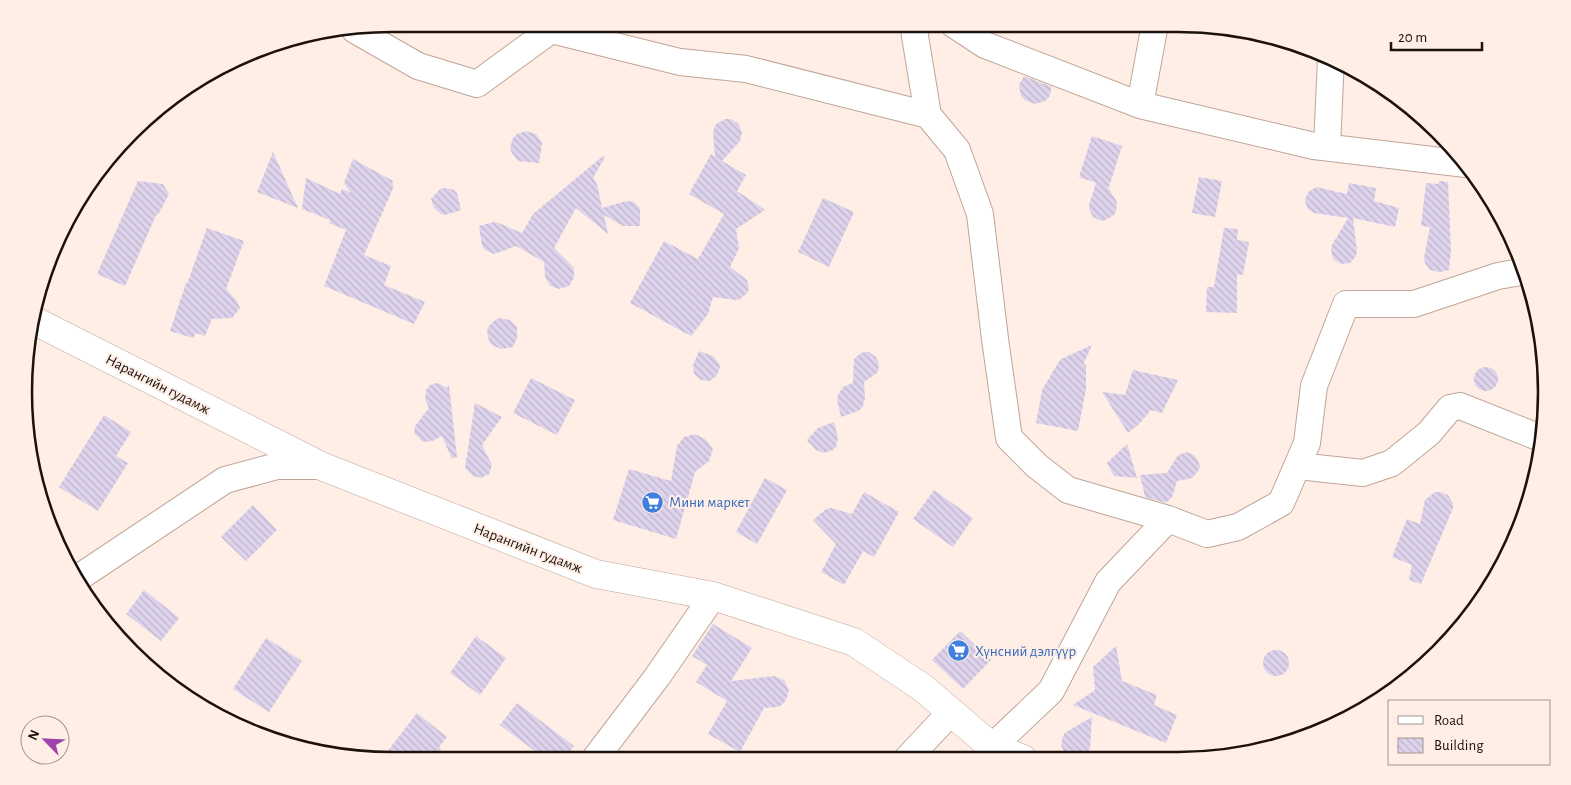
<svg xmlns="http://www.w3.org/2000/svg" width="1571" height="785" font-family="'Alegreya Sans',sans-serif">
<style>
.building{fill:url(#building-back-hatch)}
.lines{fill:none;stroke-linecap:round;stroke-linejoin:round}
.minor-casing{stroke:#bfa698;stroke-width:28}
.secondary-casing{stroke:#bfa698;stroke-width:29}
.minor{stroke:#fff;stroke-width:26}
.secondary{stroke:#fff;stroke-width:28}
.labels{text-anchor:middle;stroke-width:4;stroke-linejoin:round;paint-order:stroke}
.street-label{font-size:15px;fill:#1b120d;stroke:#feeee5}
.shop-label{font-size:15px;fill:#366cbe;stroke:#feeee5;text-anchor:start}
.rim{fill:none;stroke:#1b120d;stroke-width:2.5}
</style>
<defs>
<pattern id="building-back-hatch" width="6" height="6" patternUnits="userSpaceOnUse" patternTransform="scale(1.25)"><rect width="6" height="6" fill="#ded3ec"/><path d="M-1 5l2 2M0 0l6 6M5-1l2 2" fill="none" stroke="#beb4c9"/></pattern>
</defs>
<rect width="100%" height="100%" fill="#feeee5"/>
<path class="building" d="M1024,76L1052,87L1049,97L1045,101L1035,104L1025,100L1021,96L1019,85Z
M725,119H730L738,123L742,132L740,141L722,161L746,175L737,191L765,210L736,229L739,248L730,267L747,280L749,289L747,293L740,299L736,300L713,297L708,314L691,336L630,303L664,241L698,259L724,214L689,194L711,154L715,157L713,132L716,124Z
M526,131L536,134L542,143L539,163L518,161L512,153L510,148L513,138L517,134Z
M1092,136L1122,146L1109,187L1107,186L1117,202L1116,211L1114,215L1106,220L1102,221L1093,217L1089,209V205L1096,183L1079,177Z
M273,152L298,208L257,192Z
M603,156L605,157L593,178L597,184L602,208L626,201L634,202L640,208V226H623L604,215L608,234L576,208L554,248L574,268V278L569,286L559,289L550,286L545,277L544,262L516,246L494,254L485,250L482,246L479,226L494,222L499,223L522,233L533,214Z
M353,159L393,181L392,184L394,186L364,255L391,266L384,285L425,302L414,324L324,286L346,230L329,223L330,220L302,209L306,178L340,194L342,189L351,193L344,183Z
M1199,177L1222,181L1215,217L1192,213Z
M138,181L163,184L169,194L158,215H156L125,286L97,274Z
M1439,181L1448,182L1451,251L1449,270L1439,272L1430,270L1425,263L1424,258L1430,227L1421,226L1426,183L1438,184Z
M1349,183L1376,188L1374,201L1399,208L1395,227L1353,218L1357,251L1356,256L1350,263L1341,264L1333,259L1331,250L1332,245L1348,218L1314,213L1307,208L1305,200L1308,192L1316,187L1347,194Z
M445,188L454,190L457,193L461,210L445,215L441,214L434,208L431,199L440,189Z
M823,198L854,212L829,267L798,252Z
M207,228L244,241L226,289L236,300L240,308L232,318L212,319L205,336L196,333L193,338L170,331L186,283L187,284Z
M1224,228L1238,229L1237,240L1249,242L1243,275L1237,274V313L1206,312L1207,287H1214Z
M500,318L510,320L517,327V338L513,347L501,349L492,345L489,341L487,332L488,327L495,320Z
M1092,345L1083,365L1086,364V389L1078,431L1036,423L1042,390L1058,363L1061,359Z
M699,351L713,356L719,363L720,367L717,375L710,381L701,380L694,374L693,365Z
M865,352H869L876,357L879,365L878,372L864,382L865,399L862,408L858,411L841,417L837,399L838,395L843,387L853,383L854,359L861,353Z
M1474 379a12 12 0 1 1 24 0a12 12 0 1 1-24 0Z
M1133,370L1178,380L1162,413L1151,410L1139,424L1128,433L1102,392L1125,395Z
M531,378L575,400L557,435L513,413Z
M437,383L440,384L447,388L449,385L457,457L452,459L442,436L432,441L423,442L414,433L415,426L429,408L425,399L426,390L430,385Z
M475,403L502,417L482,445L492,465L489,474L481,478L473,476L465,468Z
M104,415L131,432L116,456L128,463L98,511L59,487Z
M834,422L838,438L836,447L833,450L824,453L816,450L807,440L818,428Z
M695,434L705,439L713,449L709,461L695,472L676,539L613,520L629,469L671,481L677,446L684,437Z
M1127,444L1137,478L1114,476L1107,463Z
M1187,452L1195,456L1199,463L1200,468L1195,475L1192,478L1177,481L1172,497L1166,503L1145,497L1140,475L1167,473L1176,458L1180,454Z
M765,478L787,490L757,544L736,532Z
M934,490L973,518L953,547L913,519Z
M864,492L899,512L874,557L863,551L844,585L821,572L836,544L813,520L826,509L831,508L852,514Z
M1435,492H1440L1448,495L1453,503V508L1421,584L1409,580L1412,565L1392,557L1407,519L1420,524L1425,500Z
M253,505L277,530L246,561L221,537Z
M144,590L179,618L161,641L126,614Z
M713,624L752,648L731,681L774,676L784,680L789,690L786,700L783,704L778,707L764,708L740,752L708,734L727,701L696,682L707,665L692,656Z
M960,631L991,660L963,689L932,660Z
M476,636L506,658L480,695L450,673Z
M266,638L302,661L269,712L233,689Z
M1116,646L1122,681L1157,695L1154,705L1177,715L1166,743L1073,705L1095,690L1093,667Z
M1263 663a13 13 0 1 1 26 0a13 13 0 1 1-26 0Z
M517,703L574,746L564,760H547L500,725Z
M417,713L447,737L439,747L447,760H381Z
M1092,717L1090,748L1088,752L1084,755L1076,757L1066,754L1061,746L1063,736L1066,732Z"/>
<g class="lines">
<defs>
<path id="minor" d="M913,24L928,115L957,150L980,214L995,339L1009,438L1037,466L1068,490L1168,519L1108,582L1051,691L992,747
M953,24L985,45L1140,105L1314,146L1466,164
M355,30L418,66L477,84L551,30L680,62L746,69L928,115
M1140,105L1155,24
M1327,147L1331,58
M1298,466L1363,473L1392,463L1429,433L1450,408L1460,406L1543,439
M1168,519L1207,534L1238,527L1281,503L1307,443L1314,386L1346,304H1414L1498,276L1526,271
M78,578L225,480L277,466H321
M907,759L951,712
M594,760L657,677L713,596"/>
<path id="secondary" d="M31,319L321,466L596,574L713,596L854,642L923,688L992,747L1023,759"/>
</defs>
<use href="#minor" class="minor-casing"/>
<use href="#secondary" class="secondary-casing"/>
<use href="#minor" class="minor"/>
<use href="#secondary" class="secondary"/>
</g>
<defs>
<symbol id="supermarket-disc" viewBox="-11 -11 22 22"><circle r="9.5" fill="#3f7fe0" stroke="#feeee5"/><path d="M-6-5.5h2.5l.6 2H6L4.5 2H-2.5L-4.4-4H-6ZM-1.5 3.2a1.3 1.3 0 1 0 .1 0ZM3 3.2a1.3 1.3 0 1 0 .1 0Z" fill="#fff"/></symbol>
</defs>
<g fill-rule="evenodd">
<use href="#supermarket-disc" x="640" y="490" width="25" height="25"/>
<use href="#supermarket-disc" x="946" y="638" width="25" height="25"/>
</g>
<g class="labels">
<g class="street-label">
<text transform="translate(158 384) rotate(27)" y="5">Нарангийн гудамж</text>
<text transform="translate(528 548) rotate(21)" y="5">Нарангийн гудамж</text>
</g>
<g class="shop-label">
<text x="669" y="507">Мини маркет</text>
<text x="975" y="656">Хүнсний дэлгүүр</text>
</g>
</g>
<path d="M0 0H1571V785H0ZM392 32H1178A360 360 0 0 1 1538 392V392A360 360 0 0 1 1178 752H392A360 360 0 0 1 32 392V392A360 360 0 0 1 392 32Z" fill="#feeee5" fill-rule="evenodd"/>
<path class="rim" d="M392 32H1178A360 360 0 0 1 1538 392V392A360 360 0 0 1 1178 752H392A360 360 0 0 1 32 392V392A360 360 0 0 1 392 32Z"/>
<rect x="1388" y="700" width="162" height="65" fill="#feeee5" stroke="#a3968f"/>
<rect x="1398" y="716" width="25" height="8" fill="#ffffff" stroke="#a3968f"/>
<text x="1434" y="725" font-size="15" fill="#1b120d">Road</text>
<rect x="1398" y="738" width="25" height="15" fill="url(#building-back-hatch)" stroke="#a3968f"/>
<text x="1434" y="750" font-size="15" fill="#1b120d">Building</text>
<g transform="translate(45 740) rotate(294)"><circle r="24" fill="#feeee5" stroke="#a3968f"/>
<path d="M0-4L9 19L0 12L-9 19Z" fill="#9e43ad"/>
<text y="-8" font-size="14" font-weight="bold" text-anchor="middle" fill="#1b120d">N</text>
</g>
<path d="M1391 42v8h91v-8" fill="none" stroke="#1b120d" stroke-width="2.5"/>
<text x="1398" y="42" font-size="15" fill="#1b120d" stroke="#feeee5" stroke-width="4" paint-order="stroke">20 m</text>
</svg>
